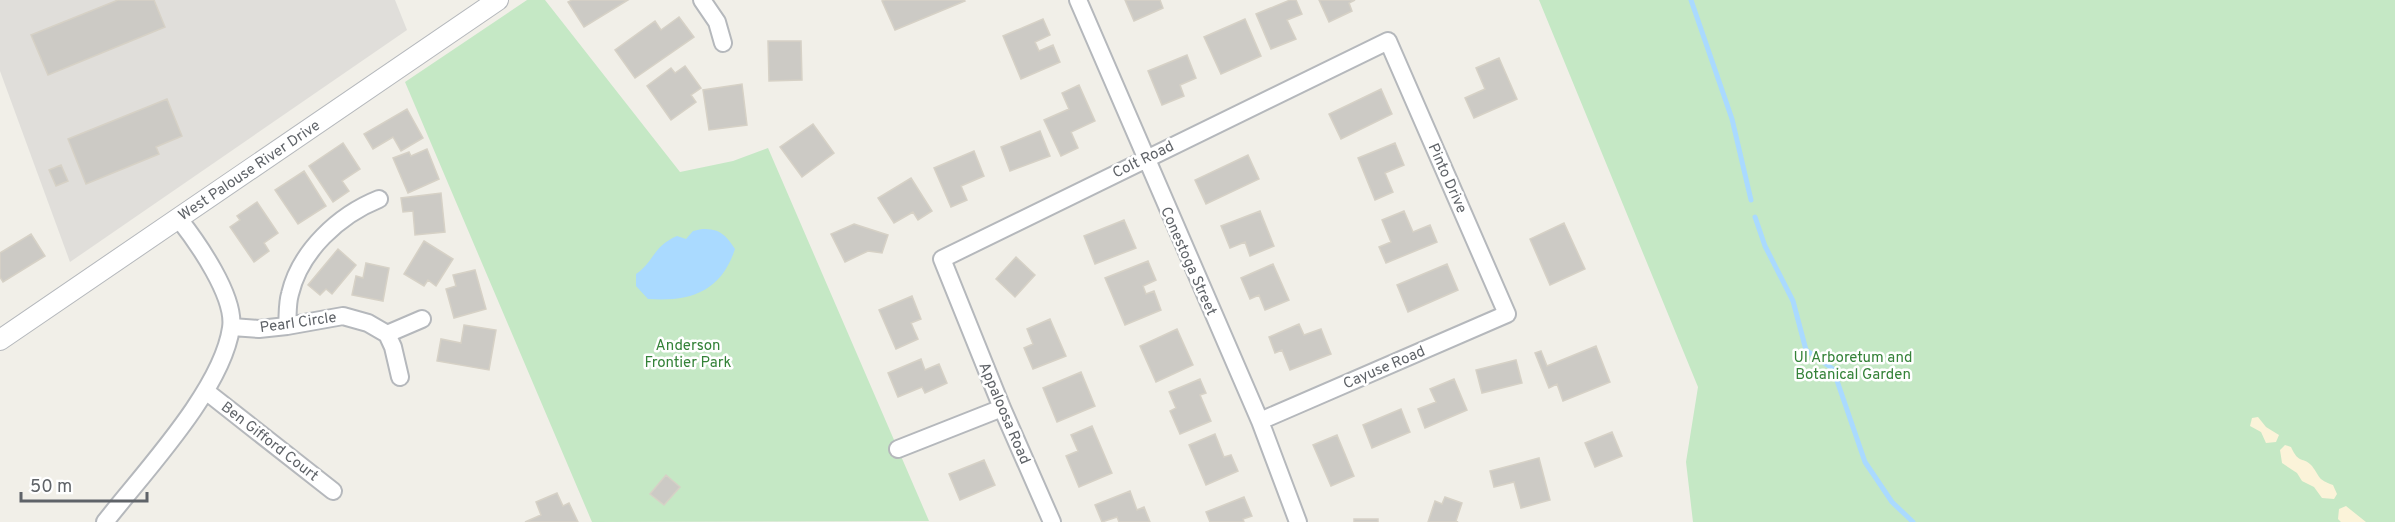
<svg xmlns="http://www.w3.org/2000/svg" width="2395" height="522" font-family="Overpass,sans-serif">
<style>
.industrial{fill:#e0deda}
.green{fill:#c5e8c5}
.sand{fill:#fbf3d9}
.water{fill:#aadaff}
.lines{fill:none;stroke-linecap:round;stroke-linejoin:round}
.stream{stroke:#aadaff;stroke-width:5}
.building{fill:#cccac5;stroke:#d6d1c6;stroke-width:1.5}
.minor-casing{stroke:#b5b8bc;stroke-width:20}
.tertiary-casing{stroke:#b5b8bc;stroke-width:22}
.minor{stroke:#fff;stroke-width:16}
.tertiary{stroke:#fff;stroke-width:20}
.labels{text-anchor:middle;stroke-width:5;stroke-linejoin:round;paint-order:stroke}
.street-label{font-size:15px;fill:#5f6368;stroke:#fff}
.park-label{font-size:15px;fill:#348238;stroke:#fff}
</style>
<rect width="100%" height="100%" fill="#f1efe8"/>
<path class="industrial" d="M0,0H395L407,30L70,262L0,71Z"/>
<path class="green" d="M527,0H545L680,172L733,161L768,148L929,521L592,522L405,82Z
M1539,0H2395V522H1693L1686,462L1698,387Z"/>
<path class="sand" d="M2258,417L2266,427L2279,435L2276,442L2266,443L2261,432L2250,426L2252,418Z
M2285,445L2291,447C2299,465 2303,456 2312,466C2321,478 2317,479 2333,485L2337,494L2334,499L2322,498L2314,487L2302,481L2297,473L2282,463L2280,450Z
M2346,506L2366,522H2341L2338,519L2339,509Z"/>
<path class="water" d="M702,229C720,229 725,234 735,249C721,292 690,302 648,299L636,286V274C654,262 653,246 677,236L686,239L693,231Z"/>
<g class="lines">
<path class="stream" d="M1691,0L1732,119L1751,200
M1755,217L1765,246L1793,301L1806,350L1833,369L1865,462L1892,502L1913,522"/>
</g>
<path class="building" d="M118,0H154L165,27L48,75L31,35Z
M572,0H628L584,27L568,2Z
M885,0H964L965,1L895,30L882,1Z
M1125,0H1160L1163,8L1134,21Z
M1290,0H1296L1302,14L1287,20L1296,39L1271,49L1256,14Z
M1319,0H1355L1349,3L1352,11L1329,22Z
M679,17L694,37L635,78L615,50L655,21L661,30Z
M1043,19L1050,35L1035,42L1039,51L1053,45L1060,62L1021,79L1003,36Z
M1245,19L1261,56L1221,74L1204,37Z
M768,41H801L802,80L769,81Z
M1187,55L1196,78L1180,85L1184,96L1162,105L1148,71Z
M1499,58L1517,99L1474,118L1465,98L1485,89L1476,68Z
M685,66L701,88L691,95L696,102L671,120L647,86L671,68L675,73Z
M742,84L747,125L709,130L703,90Z
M1079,85L1095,121L1071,132L1078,148L1061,156L1044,120L1069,109L1062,93Z
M1381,89L1392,114L1341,139L1329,114Z
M167,99L182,136L156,147L159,154L86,184L68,139Z
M407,109L423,138L401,151L393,137L373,149L364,134Z
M813,124L834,153L802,177L780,147Z
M1040,131L1050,156L1010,171L1001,147Z
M343,143L360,169L342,181L349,191L333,202L309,166Z
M1395,143L1404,165L1385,173L1393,192L1375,200L1358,158Z
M427,149L439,179L408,193L393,158L409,152L411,156Z
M974,151L984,176L961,186L967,200L951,207L934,168Z
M1248,155L1259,179L1206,204L1195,180Z
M61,165L68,181L56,186L49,170Z
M304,171L326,206L298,224L275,190Z
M911,178L932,211L918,220L913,212L894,223L878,198Z
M441,193L445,232L415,235L413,211L403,212L401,198Z
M257,202L278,233L264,243L269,251L254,262L230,227L240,220L237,216Z
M1260,211L1274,246L1250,256L1245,242L1230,248L1221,226Z
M1404,211L1413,232L1430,225L1437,242L1386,263L1379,247L1391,242L1382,220Z
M1124,220L1136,248L1095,264L1084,236Z
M1564,223L1585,269L1550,285L1530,239Z
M854,224L888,235L882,253L868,251L845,262L831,234Z
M31,234L45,256L3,282L0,277V253Z
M424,241L453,259L436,286L428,280L424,286L404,274Z
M338,249L356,265L332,294L326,289L320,295L308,285Z
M1016,257L1035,275L1015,297L996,279Z
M1148,261L1156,280L1143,286L1146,294L1154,291L1161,310L1125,325L1105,278Z
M366,263L389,268L383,301L352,295L356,276L363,278Z
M1273,264L1289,300L1265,310L1259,295L1250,299L1241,278Z
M1447,264L1458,290L1408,312L1397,285Z
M475,270L486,309L454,318L446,289L456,286L453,275Z
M912,296L921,319L911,323L918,339L896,349L879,310Z
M1050,319L1066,356L1033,369L1024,348L1033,344L1027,329Z
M1299,324L1304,335L1321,329L1331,354L1290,370L1282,350L1275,353L1269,337Z
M464,325L496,330L489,370L437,361L441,339L461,343Z
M1177,329L1193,365L1156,382L1140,346Z
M1596,346L1610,382L1563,401L1557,384L1549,388L1535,353L1541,351L1547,366Z
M921,359L925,370L939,364L947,383L925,393L922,387L898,397L888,373Z
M1516,360L1522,383L1482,393L1476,370Z
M1081,372L1095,406L1057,422L1043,388Z
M1200,379L1206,393L1200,395L1211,421L1180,434L1170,411L1176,408L1169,392Z
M1454,379L1467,410L1425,428L1418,409L1436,402L1430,389Z
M1401,409L1410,432L1372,448L1363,425Z
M1092,426L1112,473L1079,487L1066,456L1078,451L1071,435Z
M1612,432L1622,456L1595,467L1585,443Z
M1215,434L1224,457L1231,455L1238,471L1206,485L1189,445Z
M1337,435L1354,476L1331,486L1313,445Z
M1539,458L1550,500L1521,508L1514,482L1494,487L1490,471Z
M984,460L995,485L960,500L949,474Z
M666,475L680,487L664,505L650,494Z
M1130,491L1137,510L1144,507L1150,522H1119L1117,517L1102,522L1095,505Z
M557,493L563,506L569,503L578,522H525L541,515L536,502Z
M1244,497L1252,516L1243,519L1244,522H1210L1206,512Z
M1445,497L1462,503L1456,521L1458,522H1428L1435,501L1442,504Z
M1354,519H1378V522H1354Z"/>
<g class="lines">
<defs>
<path id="minor" d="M702,0L717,22L723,43
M1078,0L1260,421L1298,522
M287,326C288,316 287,304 290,294C300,251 339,215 379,199
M232,327L259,329L287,326L343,316L368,323L387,334L393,347L400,377
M387,334L422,319
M207,392L333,491
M898,449L1002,408
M105,522C144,472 222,390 231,328C236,297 197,242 179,219
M1052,522L1002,408L942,259L1388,41L1507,314L1260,421"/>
<path id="tertiary" d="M0,340L498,0"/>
</defs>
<use href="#minor" class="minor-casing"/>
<use href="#tertiary" class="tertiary-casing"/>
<use href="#minor" class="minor"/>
<use href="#tertiary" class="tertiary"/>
</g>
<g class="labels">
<g class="street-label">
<text transform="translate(1143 159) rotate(-26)" y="5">Colt Road</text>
<text transform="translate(249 170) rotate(-34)" y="5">West Palouse River Drive</text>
<text transform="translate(1448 178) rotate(66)" y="5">Pinto Drive</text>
<text transform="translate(1189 261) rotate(66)" y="5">Conestoga Street</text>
<text transform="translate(298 322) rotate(-8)" y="5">Pearl Circle</text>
<text transform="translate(1384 367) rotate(-23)" y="5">Cayuse Road</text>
<text transform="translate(1005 413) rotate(67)" y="5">Appaloosa Road</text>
<text transform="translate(270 441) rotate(38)" y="5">Ben Gifford Court</text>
</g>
<g class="park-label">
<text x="688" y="350">Anderson<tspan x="688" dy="17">Frontier Park</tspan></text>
<text x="1853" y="362">UI Arboretum and<tspan x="1853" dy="17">Botanical Garden</tspan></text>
</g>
</g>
<path d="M21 492v9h126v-9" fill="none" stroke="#5f6368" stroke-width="3"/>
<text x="30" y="492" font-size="18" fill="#5f6368" stroke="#ffffff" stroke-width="4.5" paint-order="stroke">50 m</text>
</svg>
